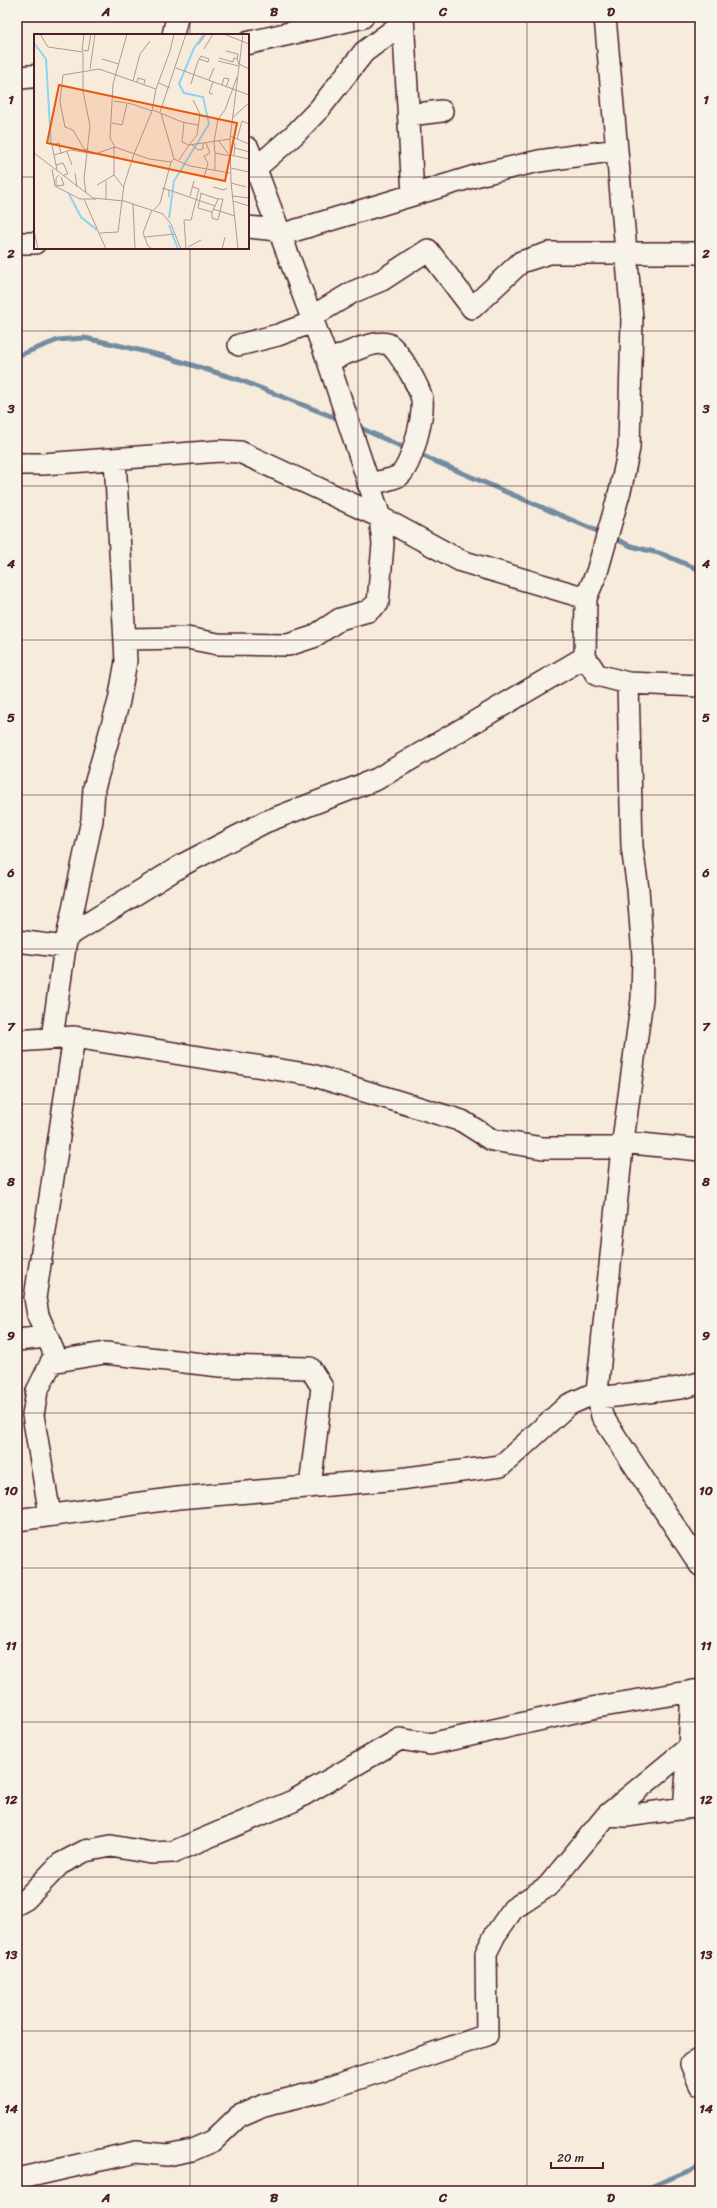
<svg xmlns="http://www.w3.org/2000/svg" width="717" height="2208" font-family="Sriracha,sans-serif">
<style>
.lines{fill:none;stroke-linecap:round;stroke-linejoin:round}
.stream{stroke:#738ca1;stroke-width:5}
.minor-casing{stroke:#4a1f2b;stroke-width:24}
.major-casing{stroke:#4a1f2b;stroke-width:25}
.minor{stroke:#f7f3e8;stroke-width:21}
.major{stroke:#f7f3e8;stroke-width:22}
.grid{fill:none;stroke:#4a1f2b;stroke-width:1;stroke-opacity:0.55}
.inset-river{fill:none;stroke:#8ed4f0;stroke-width:2}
.inset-road{fill:none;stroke:#b29995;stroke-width:1}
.view{fill:#e8590c;fill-opacity:0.15;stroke:#e8590c;stroke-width:2}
.inset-edge{fill:none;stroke:#4a1f2b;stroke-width:2}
.neatline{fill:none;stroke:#4a1f2b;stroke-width:1.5}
.grid-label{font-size:13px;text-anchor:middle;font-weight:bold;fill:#4a1f2b}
</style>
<rect width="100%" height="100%" fill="#f7ebdb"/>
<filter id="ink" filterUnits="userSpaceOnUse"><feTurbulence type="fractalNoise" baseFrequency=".025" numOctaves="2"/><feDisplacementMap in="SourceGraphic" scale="8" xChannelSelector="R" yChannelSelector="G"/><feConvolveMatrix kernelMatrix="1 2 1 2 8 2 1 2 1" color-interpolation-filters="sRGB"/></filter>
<g filter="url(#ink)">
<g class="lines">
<path class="stream" d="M17,356L58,340L84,338L109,343L163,356L240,380L341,420
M356,426L409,450
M416,453L604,534
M611,537L631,546L662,554L700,570
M641,2191L700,2166"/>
<defs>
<path id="minor" d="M605,17L632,318L629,448L621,487L597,572L586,598L585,657L597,675L628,683L632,847L638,889L643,956L642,999L622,1148L597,1392L602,1416L700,1565
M173,35L177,17
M409,115L442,111
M248,148L328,361L380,517L461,561L586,598
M256,168L295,134L320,108L364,52L403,23
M413,195L482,174L539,161L617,150
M248,227L278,230
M280,235L413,195L403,17
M17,243H35
M311,317L353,292L382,280L428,250L472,308L521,262L549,253H700
M239,345L278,335L313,322
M328,361C341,356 375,339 388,344C398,348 421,390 422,400C424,416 412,464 400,475C393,480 377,482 368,484
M17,464H43L220,451L240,452L380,517L383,544L378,603L368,611L340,619L313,637L288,645L218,644L187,638L125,639
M628,683L700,686
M68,936L184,864L265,822L377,779L585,657
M17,941L65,947
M52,1038L65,947L92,820L94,788L119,701L126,661L115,459
M17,1041L74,1037L312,1075L462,1121L492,1140L543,1148H622
M622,1142L700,1150
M17,1340L47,1337
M51,1362L105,1353L220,1366L310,1368L322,1387L310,1487
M598,1398L680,1388L700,1383
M50,1515L33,1415L37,1391L55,1355L38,1315L35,1298L74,1037
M17,1520L178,1498L399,1479L501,1466L568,1405L597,1392
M684,1809L689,1747
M607,1815L626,1816L700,1806
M17,1904L26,1899L60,1864L85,1851L111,1846L151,1853L173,1852L293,1801L400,1739L430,1744L597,1707L700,1690
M700,2059L691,2064L700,2085
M17,2179L136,2152L167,2155L192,2150L213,2141L239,2116L264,2105L322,2091L487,2035L486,1953L495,1935L513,1909L548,1886L607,1815L689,1747L692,1691"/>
<path id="major" d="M248,43L362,17
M17,78L35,76"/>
</defs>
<use href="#minor" class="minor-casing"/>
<use href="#major" class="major-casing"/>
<use href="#minor" class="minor"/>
<use href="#major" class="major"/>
</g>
</g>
<path class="grid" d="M190,17V35M358,17V2191M527,17V2191M17,177H35M248,177H700M190,248V2191M17,331H700M17,486H700M17,640H700M17,795H700M17,949H700M17,1104H700M17,1259H700M17,1413H700M17,1568H700M17,1722H700M17,1877H700M17,2031H700"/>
<g transform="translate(34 34)">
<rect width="215" height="215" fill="#f7ebdb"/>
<path class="inset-river" d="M0,9L12,25L17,110M35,160L47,183L63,196M135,184L140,147L175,90L169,63L150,59L145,50L160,14L170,0M135,191L144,215"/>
<path class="inset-road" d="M6,0L14,13L49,18V57L56,92L50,145L52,159M50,0L48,16L54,17L57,0M190,0L215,10M164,11L172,0M170,15L179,0M192,17L204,20L203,25M185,24L199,28L200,24L203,25L205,30L215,35M68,25L85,30M184,27L205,32M142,34L215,61M56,35L61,0M175,46L180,34M99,47L106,20L116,7M103,48L104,44L111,46L110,50M179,48L175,59L179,60M125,49L136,54M157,50L162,33L165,25L166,24L167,22L175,25L174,28L165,25M188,51L190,44L195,45L192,53M80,67L98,70L118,77M119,76L148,88L164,91M126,78L152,0M127,79L140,125M198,84L215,69M150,88L148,108L155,111L163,101L166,80L159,66M78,89L88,91L93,70M196,102L215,110M203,105L208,87L215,90M185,107L195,121M180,108L184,85L191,76L203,43M180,108L181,119L196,122M158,111L164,116L169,115V109M80,113V141L90,154M81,113L76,104L79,50L93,0M201,114L215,118M55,116L50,115L39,96L31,93L26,68L29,41L65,35L122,55M33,118L38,131M0,119L59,164L90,167L129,180L137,190L147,215M181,119V136M100,120L118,77L122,55L136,17L140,0M20,121L37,116L61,120L81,113L115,125L137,128L140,125L156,132L196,139M196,121L215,125M200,121L201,109M145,126L155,111L196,105M22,131L29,129L34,140L30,141M197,134L215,138M18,135L21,152L46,165H62M23,136L18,111L25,109L27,120M41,139L43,153M25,141L22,144V152L30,151L27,143M170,144L174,129L170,122L176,119L172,109M197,149L212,153M63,151L80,141M179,153L190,156L193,154M128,154L135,156V163M135,156L181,172L184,165L166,159M167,160L164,174L178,178L181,172M156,162L160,147M198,162L215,164M50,165L72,215M72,166V147M199,167L215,172M99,170L101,215M179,175L201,182M118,176L109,199L114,212L118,215M120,176L126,169L137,128M178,178V184L184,186L189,165H184M0,197L4,215M66,199L84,198L90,151L100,120M111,203L141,200M154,213L167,206M152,215L150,186H157L165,155L159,153M188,215L191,203M204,215L197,148L196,105L209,0"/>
<path class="view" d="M25,51L203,89L191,147L13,109Z"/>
<rect width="215" height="215" class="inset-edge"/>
</g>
<rect width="717" height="2208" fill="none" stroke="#f7f3e8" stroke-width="44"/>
<path d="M551 2162v6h52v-6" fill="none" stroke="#4a1f2b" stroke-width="2"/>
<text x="557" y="2162" font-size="12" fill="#4a1f2b" stroke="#f7f3e8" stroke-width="3" paint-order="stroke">20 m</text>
<rect x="22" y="22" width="673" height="2164" class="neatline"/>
<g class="grid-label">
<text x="106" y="16">A</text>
<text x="274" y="16">B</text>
<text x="443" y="16">C</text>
<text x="611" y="16">D</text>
<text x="11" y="104">1</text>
<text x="706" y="104">1</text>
<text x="11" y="258">2</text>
<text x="706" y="258">2</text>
<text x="11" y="413">3</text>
<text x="706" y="413">3</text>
<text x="11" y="568">4</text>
<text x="706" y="568">4</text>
<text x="11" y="722">5</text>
<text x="706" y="722">5</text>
<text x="11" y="877">6</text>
<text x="706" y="877">6</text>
<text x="11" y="1031">7</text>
<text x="706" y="1031">7</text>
<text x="11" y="1186">8</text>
<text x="706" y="1186">8</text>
<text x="11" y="1340">9</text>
<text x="706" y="1340">9</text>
<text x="11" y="1495">10</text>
<text x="706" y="1495">10</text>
<text x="11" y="1650">11</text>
<text x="706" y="1650">11</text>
<text x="11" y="1804">12</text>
<text x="706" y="1804">12</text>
<text x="11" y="1959">13</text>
<text x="706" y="1959">13</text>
<text x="11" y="2113">14</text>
<text x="706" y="2113">14</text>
<text x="106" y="2202">A</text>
<text x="274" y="2202">B</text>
<text x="443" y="2202">C</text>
<text x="611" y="2202">D</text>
</g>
</svg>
